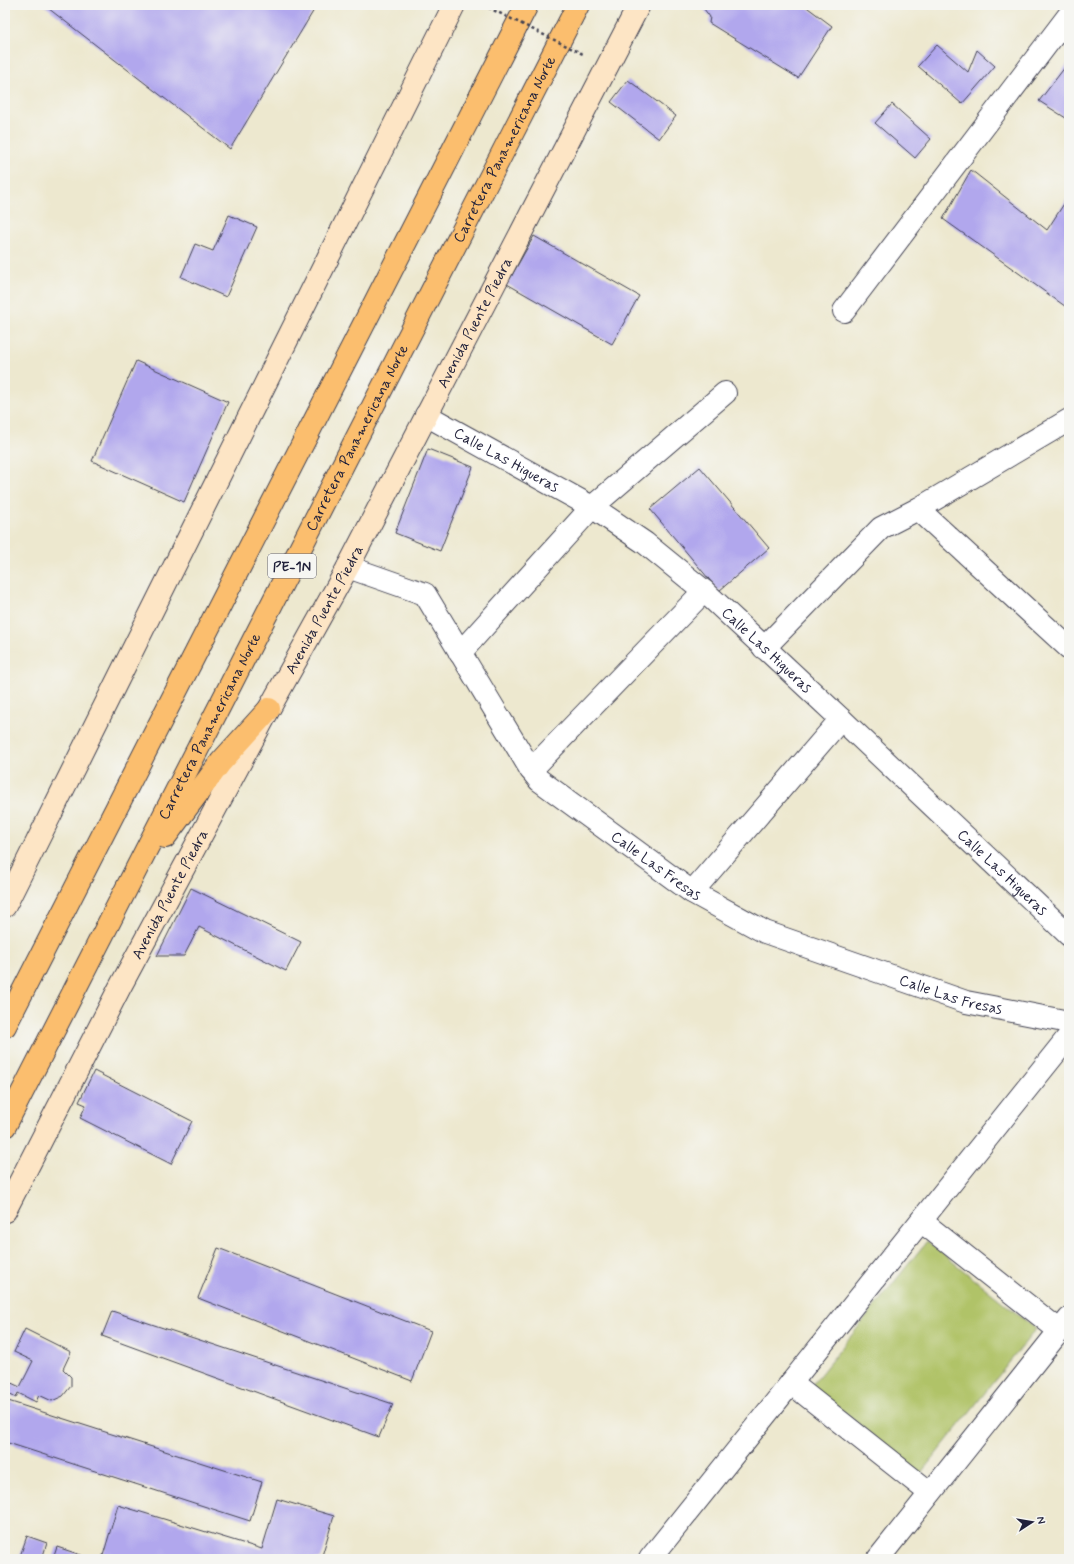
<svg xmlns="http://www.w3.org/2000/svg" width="1074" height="1564" font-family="Mynerve,sans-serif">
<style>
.green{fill:#b0c367;stroke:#697251}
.building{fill:#b1a7ed}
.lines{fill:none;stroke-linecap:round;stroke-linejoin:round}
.minor-casing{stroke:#404051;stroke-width:24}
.secondary-casing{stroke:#404051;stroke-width:24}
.trunk-casing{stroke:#404051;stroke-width:24}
.minor{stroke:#fff;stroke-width:22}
.secondary{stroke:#fde5c5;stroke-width:22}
.trunk{stroke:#fbbe6e;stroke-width:22}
.path-bridge{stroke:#404051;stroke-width:2.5;stroke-dasharray:3 3;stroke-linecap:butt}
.labels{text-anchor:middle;stroke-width:4;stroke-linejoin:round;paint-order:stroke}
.shield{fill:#f6f6f2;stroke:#626272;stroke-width:1}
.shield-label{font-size:14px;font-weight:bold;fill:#22223b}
.street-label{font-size:15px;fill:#22223b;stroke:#f6f6f2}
</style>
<rect width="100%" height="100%" fill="#f6f6f2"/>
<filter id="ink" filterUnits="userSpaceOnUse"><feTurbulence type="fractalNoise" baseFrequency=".025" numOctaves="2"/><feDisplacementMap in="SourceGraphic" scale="8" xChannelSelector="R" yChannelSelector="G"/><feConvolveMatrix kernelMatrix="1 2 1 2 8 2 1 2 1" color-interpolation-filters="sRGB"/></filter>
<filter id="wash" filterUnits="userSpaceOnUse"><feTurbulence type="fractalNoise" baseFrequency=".012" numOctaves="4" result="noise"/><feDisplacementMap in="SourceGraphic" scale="16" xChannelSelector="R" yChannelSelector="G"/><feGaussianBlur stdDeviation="0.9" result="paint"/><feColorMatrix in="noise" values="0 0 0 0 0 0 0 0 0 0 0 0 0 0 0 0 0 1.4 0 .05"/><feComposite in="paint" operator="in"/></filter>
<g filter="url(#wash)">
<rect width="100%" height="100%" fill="#ede8cf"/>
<path class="green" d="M927,1241L1036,1329L920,1474L811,1386Z"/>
<g id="blocks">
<path class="building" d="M44,5H317L230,149Z
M701,5H804L832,26L798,78L709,23L710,17Z
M937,45L968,72L977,50L995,66L962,104L918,66Z
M1069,62V120L1039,101Z
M628,80L676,116L659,139L611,102Z
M892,104L931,139L915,158L875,123Z
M971,170L1047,230L1069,196V309L943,219Z
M229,215L257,227L226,297L181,277L195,244L213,251Z
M534,236L639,296L612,344L507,284Z
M136,361L228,402L184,502L92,461Z
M428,449L473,467L440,551L395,533Z
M700,467L769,548L719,591L650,509Z
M191,888L301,942L286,971L199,927L184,956H157Z
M94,1071L192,1121L171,1164L80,1118L86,1105L79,1102Z
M218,1248L431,1331L412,1381L198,1298Z
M112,1311L393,1404L379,1437L102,1336Z
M25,1329L71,1352L63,1369L71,1377V1386L63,1396L52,1401L39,1395L36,1402L18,1393L16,1398L5,1392V1380L20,1387L33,1361L14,1352Z
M5,1400L262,1482L250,1521L5,1442Z
M277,1499L334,1516L321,1559H102L118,1505L262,1549Z
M27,1536L47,1543L42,1559H19Z
M57,1547L87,1557L86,1559H53Z"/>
</g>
</g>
<g filter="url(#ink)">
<use href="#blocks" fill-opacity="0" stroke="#404051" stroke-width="1"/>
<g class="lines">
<defs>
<g id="minor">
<path d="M844,311L1069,15"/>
<path id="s1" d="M426,415L592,507L645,543L704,591L841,719L1069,935"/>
<path d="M918,509L1069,648"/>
<path id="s2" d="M348,567L425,594L531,770L539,780L692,892L765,932L966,1002L1069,1022"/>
<path d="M764,648L881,528L918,509L1069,420"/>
<path d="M460,653L592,507L725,393"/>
<path d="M531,770L704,591"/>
<path d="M692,892L841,719"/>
<path d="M921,1221L1060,1331"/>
<path d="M791,1383L930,1493"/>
<path d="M650,1559L1069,1036"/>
<path d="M878,1559L1069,1319"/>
</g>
<g id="secondary">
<path d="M5,906L454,5"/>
<path id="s3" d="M5,1211L120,987L269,709L348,567L639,5"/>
</g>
<g id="trunk">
<path d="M165,837L221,762L269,709"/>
<path d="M5,1026L527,5"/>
<path id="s4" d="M5,1126L578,5"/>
</g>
</defs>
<use href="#minor" class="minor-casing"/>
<use href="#secondary" class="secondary-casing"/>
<use href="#trunk" class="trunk-casing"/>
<use href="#minor" class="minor"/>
<use href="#secondary" class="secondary"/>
<use href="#trunk" class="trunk"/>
<path class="path-bridge" d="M483,5L585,55"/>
</g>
</g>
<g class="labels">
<rect class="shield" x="268" y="554" width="48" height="24" rx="3"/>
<g class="shield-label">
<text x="292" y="571">PE-1N</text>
</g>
<g class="street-label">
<text dy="5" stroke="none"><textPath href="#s4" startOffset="1097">Carretera Panamericana Norte</textPath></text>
<text dy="5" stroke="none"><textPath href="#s3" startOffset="1005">Avenida Puente Piedra</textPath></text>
<text dy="5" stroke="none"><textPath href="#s4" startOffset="773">Carretera Panamericana Norte</textPath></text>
<text dy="5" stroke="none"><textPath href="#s1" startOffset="92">Calle Las Higueras</textPath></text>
<text dy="5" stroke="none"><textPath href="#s3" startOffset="681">Avenida Puente Piedra</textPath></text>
<text dy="5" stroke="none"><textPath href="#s1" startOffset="416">Calle Las Higueras</textPath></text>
<text dy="5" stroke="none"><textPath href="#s4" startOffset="449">Carretera Panamericana Norte</textPath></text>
<text dy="5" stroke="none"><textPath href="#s2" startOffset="445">Calle Las Fresas</textPath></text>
<text dy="5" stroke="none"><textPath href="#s1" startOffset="740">Calle Las Higueras</textPath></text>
<text dy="5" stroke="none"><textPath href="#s3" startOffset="357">Avenida Puente Piedra</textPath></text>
<text dy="5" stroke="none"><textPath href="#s2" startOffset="769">Calle Las Fresas</textPath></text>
</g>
</g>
<rect width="1074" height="1564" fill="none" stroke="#f6f6f2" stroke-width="20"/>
<g transform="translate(1032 1522) rotate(78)" stroke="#f6f6f2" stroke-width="3" paint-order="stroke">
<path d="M0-3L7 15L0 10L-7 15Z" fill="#22223b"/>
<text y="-6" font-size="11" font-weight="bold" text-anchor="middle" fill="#22223b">N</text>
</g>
</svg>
